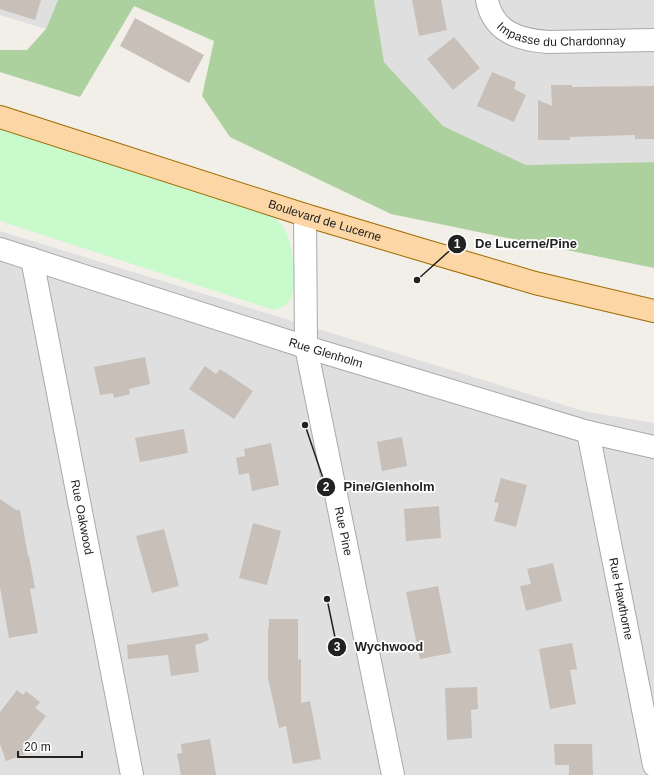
<svg xmlns="http://www.w3.org/2000/svg" width="654" height="775" font-family="Arial,sans-serif">
<style>
.residential{fill:#e0dfdf}
.forest{fill:#add19e}
.park{fill:#c8facc}
.building{fill:#c7bfb8}
.lines{fill:none;stroke-linecap:round;stroke-linejoin:round}
.minor-casing{stroke:#a9a9a9;stroke-width:24}
.major-casing{stroke:#a06b00;stroke-width:24}
.minor{stroke:#fff;stroke-width:22}
.major{stroke:#fcd6a4;stroke-width:22}
.labels{text-anchor:middle;stroke-width:3.5;stroke-linejoin:round;paint-order:stroke}
.street-label{font-size:12px;fill:#222;stroke:#fff}
.leader{fill:none;stroke:#222;stroke-width:1.5}
.callout-dot{fill:#222;stroke:#fff;stroke-width:1.5}
.mark-label{font-size:12px;text-anchor:middle;font-weight:bold;fill:#fff}
.callout-label{font-size:13px;text-anchor:middle;font-weight:bold;fill:#222;stroke:#fff;stroke-width:3.5;stroke-linejoin:round;paint-order:stroke}
</style>
<rect width="100%" height="100%" fill="#f2efe9"/>
<path class="residential" d="M0,0H58L46,29L0,15Z
M374,0H654V162L526,165L443,126L384,62Z
M0,231L587,412L654,423V775H0Z"/>
<path class="forest" d="M58,0H374L384,62L443,126L526,165L654,162V268L391,214L230,137L202,96L214,41L134,6L80,97L0,72V50H27L46,29Z"/>
<path class="park" d="M0,120L274,216C279,222 286,229 288,237C293,250 298,288 290,300C286,306 280,308 274,310L0,221Z"/>
<path class="building" d="M0,0H41L35,20L0,9Z
M412,0H441L447,30L419,36Z
M135,18L204,55L189,83L120,46Z
M454,37L480,68L453,90L427,59Z
M492,72L516,82L514,89L526,95L514,122L477,106Z
M551,85H572V87L654,86V139H635V135L570,137V140H538V100L552,106Z
M145,357L150,384L129,389L130,394L114,398L113,393L100,395L94,367Z
M205,366L216,374L220,369L253,391L234,419L189,389Z
M184,429L188,453L140,462L135,438Z
M402,437L407,466L382,471L377,442Z
M271,443L279,485L252,491L249,473L239,475L236,458L245,456L244,449Z
M501,478L527,485L516,527L494,521L499,503L494,502Z
M0,499L16,510H20L28,556H29L35,588L30,589L38,633L9,638L0,587Z
M439,506L441,538L406,541L404,509Z
M253,523L281,531L267,585L239,578Z
M164,529L179,586L152,593L136,536Z
M553,563L562,601L526,611L520,586L531,584L527,569Z
M438,586L451,653L420,659L406,592Z
M269,619H298V660L301,659V703L310,701L321,759L293,764L286,726L279,728L268,678V627H269Z
M207,633L209,640L195,645L199,672L171,676L168,655L128,659L127,645Z
M572,643L577,669L570,670L576,704L550,709L539,649Z
M477,687L478,709L471,710L472,738L447,740L445,688Z
M17,690L23,695L26,691L40,702L35,708L46,716L22,748L25,754L6,761L0,744V712Z
M210,739L216,775H181L177,754L182,753L181,744Z
M554,744H592L593,775H569V765H555Z"/>
<g class="lines">
<defs>
<g id="minor">
<path id="s1" d="M487,0C493,32 519,40 548,42L654,40"/>
<path id="s2" d="M305,215L306,347L393,775"/>
<path id="s3" d="M0,249L306,347L588,432L654,447"/>
<path id="s4" d="M32,259L132,775"/>
<path id="s5" d="M588,432L654,765"/>
</g>
<g id="major">
<path id="s6" d="M0,117L305,215L426,251L535,283L654,311"/>
</g>
</defs>
<use href="#minor" class="minor-casing"/>
<use href="#major" class="major-casing"/>
<use href="#minor" class="minor"/>
<use href="#major" class="major"/>
</g>
<g class="labels">
<g class="street-label">
<text dy="4" stroke="none"><textPath href="#s1" startOffset="93">Impasse du Chardonnay</textPath></text>
<text dy="4" stroke="none"><textPath href="#s6" startOffset="341">Boulevard de Lucerne</textPath></text>
<text dy="4" stroke="none"><textPath href="#s3" startOffset="342">Rue Glenholm</textPath></text>
<text dy="4" stroke="none"><textPath href="#s4" startOffset="263">Rue Oakwood</textPath></text>
<text dy="4" stroke="none"><textPath href="#s2" startOffset="320">Rue Pine</textPath></text>
<text dy="4" stroke="none"><textPath href="#s5" startOffset="170">Rue Hawthorne</textPath></text>
</g>
</g>
<path class="leader" d="M417 280L457 244M305 425L326 487M327 599L337 647"/>
<g class="callout-dot">
<circle cx="417" cy="280" r="4"/>
<circle cx="305" cy="425" r="4"/>
<circle cx="327" cy="599" r="4"/>
<circle cx="457" cy="244" r="10"/>
<circle cx="326" cy="487" r="10"/>
<circle cx="337" cy="647" r="10"/>
</g>
<g class="mark-label">
<text x="457" y="248">1</text>
<text x="326" y="491">2</text>
<text x="337" y="651">3</text>
</g>
<g class="callout-label">
<text x="526" y="248">De Lucerne/Pine</text>
<text x="389" y="491">Pine/Glenholm</text>
<text x="389" y="651">Wychwood</text>
</g>
<path d="M18 751v6h64v-6" fill="none" stroke="#222222" stroke-width="2"/>
<text x="24" y="751" font-size="12" fill="#222222" stroke="#ffffff" stroke-width="3" paint-order="stroke">20 m</text>
</svg>
